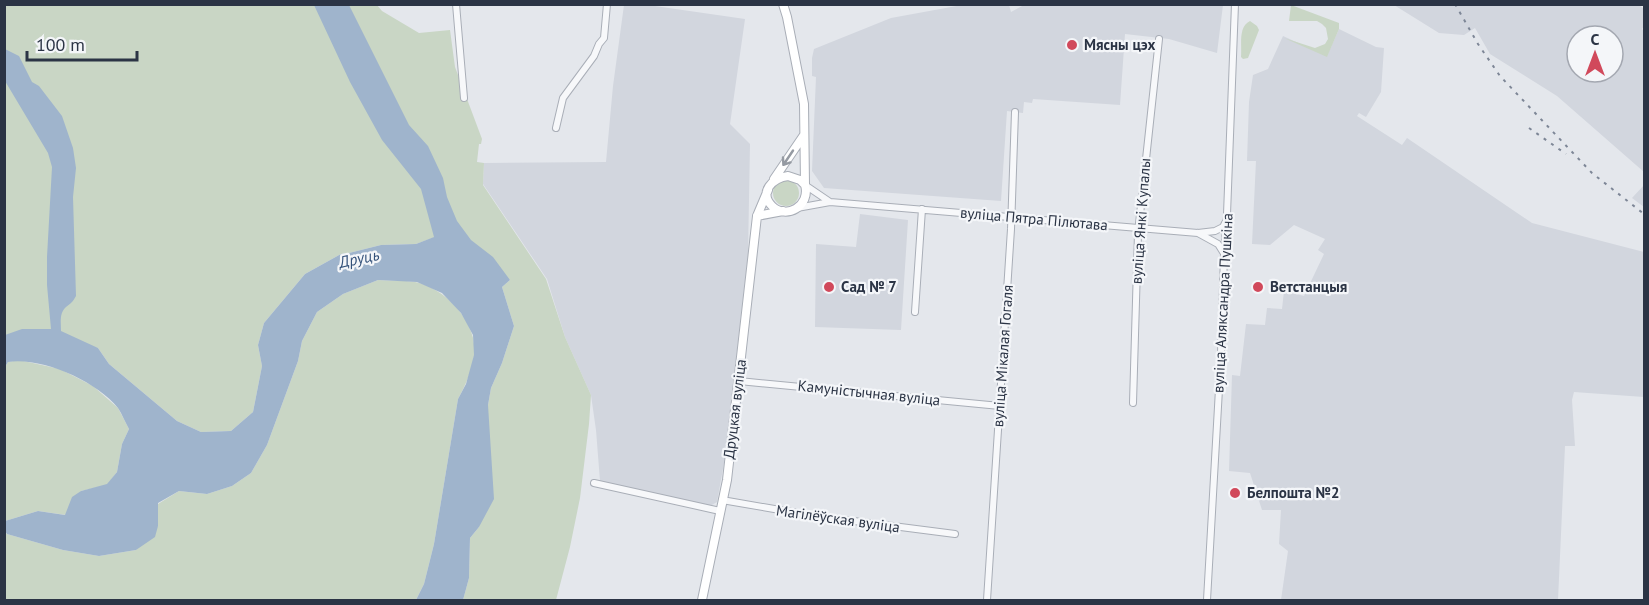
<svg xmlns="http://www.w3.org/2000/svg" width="1649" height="605" font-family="'PT Sans',sans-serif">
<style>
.built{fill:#d2d6de;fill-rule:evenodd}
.green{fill:#c9d6c5}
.water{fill:#9fb4cc}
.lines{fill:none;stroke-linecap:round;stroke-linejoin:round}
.street-casing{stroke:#a9aeb7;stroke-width:8}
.secondary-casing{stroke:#a9aeb7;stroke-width:10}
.street{stroke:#f7f8fa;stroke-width:6}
.secondary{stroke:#fff;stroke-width:8}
.rail{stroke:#7d8696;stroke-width:2;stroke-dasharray:3 6;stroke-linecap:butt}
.oneway{stroke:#959aa2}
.poi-dot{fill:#d1495b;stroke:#f4f6f9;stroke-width:2}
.labels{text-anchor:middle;stroke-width:4.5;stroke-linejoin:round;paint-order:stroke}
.poi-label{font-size:15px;font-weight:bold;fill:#2b3445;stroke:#f4f6f9;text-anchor:start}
.street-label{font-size:15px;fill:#2b3445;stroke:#f4f6f9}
.water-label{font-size:16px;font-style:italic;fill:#34527a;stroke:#f4f6f9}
</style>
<rect width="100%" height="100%" fill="#e4e7ec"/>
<path class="built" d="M1026,4L1223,5L1217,53L1169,39L1125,34L1120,105L1033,99L1032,103L1024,102L1023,113L1007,111L1001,201L824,188L812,171L816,77L812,76V58L814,49L891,18L962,5H1009L1011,12Z
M624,5H648L745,19L730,124L750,144L748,254L724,463L717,502L710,506L600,481L596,430L591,395L565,337L547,279L483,184L484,163L606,162L613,86Z
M1394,5H1639L1644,9V26L1642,29L1644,31V172L1557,96L1490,54L1475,28L1464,35L1439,33ZM1577,36H1613V72H1577Z
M1339,29L1376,47L1384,48L1381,92L1366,117L1359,113L1357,116L1402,145L1407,138L1532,223L1644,252V397L1574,392L1572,400L1575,446H1565L1558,600H1281L1288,551L1279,544L1281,510H1262L1250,473L1229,471L1232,375L1240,376L1246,324L1265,325L1267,308L1282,309L1284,291L1304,296L1324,254L1318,250L1325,239L1294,225L1270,245L1252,244L1256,161H1247L1249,102L1253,75L1268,69L1283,36L1327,56Z
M1644,185V207L1632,198Z
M860,214L908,220L901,330L815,327L816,244L856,247Z"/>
<path class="green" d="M5,5H377L382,11L419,33L450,30L455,67L482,139L481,144H479L477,162L484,163L483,185L546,279L565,337L591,395L589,424L580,498L570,547L556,600H463L469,578L470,538L479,527L488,405L491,388L502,363L514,326L502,287L510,280L435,237L416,244L381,245L349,253L341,254L305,274L264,323L258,345L262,366L253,412L231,431L201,432L177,421L109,364L98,348L5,335Z
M1291,5L1339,23V29L1327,57L1284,38L1315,48L1325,44L1328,39L1326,28L1322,24L1317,21H1289Z
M1250,21L1257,26L1259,30L1248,58L1243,59L1241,57C1242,44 1238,27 1250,21Z
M773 193a13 13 0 1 1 26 0a13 13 0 1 1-26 0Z
M378,280C390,281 404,280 415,282C446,288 479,324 474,356C472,371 465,386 458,399L434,544L424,584L416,600H5L4,531L7,534L63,550L99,556L136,550L158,526V504L179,491L207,494L232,486L251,473L267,445L298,361L302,341L317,312L343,294Z
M19,360L60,369L93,386L118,408L129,429L122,444L117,472L107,485L81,491L66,515L38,511L5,521V367L8,362Z"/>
<path class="water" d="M314,5H349L409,125L428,146L443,178L447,197L457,221L471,240L493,257L510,280L502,287L514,326L502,363L491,388L488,405L494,499L479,527L470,538L469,578L463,600H416L424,584L434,544L458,399L466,384L474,355L473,335L461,313L442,293L417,282L378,280L343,294L317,312L302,341L298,361L267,445L251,473L232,486L207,494L179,491L158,503V526L155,537L136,550L99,556L63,550L7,534L5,531V521L38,511L65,515L72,497L81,491L107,484L117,472L122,444L129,429C125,422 122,414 118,408C96,381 42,357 8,362L5,367V335L22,329H51L47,285V257L52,167L48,153L5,81V49L19,56L32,82L39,86L62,116L73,148L76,168L73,197L76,296C72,303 72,302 66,307C59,313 61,323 61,331L98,348L109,364L177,421L201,432L231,431L253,412L262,366L258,345L264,323L305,274L341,254L349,253L381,245L416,244L434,237L421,189L382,140L350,82Z"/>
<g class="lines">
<defs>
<path id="street" d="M456,4L464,98
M556,128L563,98L594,56L599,44L604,38L607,4
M805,185L830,202
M797,208L830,202L1198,233L1215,231L1223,227L1225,223
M1198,233L1218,244L1223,252
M915,312L922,209
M739,381L1000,406
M1133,403L1138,233L1159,39
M594,483L720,511
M722,500L815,516L955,534
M987,600L1011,229L1015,112
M1207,600L1221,354L1224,254L1227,214L1235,4"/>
<path id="secondary" d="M783,4L787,17L804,104L805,185
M788,176L800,180L805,185C811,206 786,220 772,206C758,192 773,178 788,176Z
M774,179L804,135
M757,216L783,211
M702,600L727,480L757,216L768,190"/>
</defs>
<use href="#street" class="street-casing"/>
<use href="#secondary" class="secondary-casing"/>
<use href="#street" class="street"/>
<use href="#secondary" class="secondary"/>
<path class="rail" d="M1455,4L1478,44L1500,76L1592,173L1644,214
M1529,128L1566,154"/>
</g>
<defs><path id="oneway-shaft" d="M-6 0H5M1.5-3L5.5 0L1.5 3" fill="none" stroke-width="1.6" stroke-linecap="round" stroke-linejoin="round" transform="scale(1.5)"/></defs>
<use class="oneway" href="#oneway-shaft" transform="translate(788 158) rotate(124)"/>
<g class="poi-dot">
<circle cx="1072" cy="45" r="6"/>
<circle cx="829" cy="287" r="6"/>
<circle cx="1258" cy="287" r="6"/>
<circle cx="1235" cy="493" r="6"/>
</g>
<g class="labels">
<g class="poi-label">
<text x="1084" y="50">Мясны цэх</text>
<text x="841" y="292">Сад № 7</text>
<text x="1270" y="292">Ветстанцыя</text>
<text x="1247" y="498">Белпошта №2</text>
</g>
<g class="street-label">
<text transform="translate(1034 219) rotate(5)" y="5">вуліца Пятра Пілютава</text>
<text transform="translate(1141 221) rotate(-86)" y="5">вуліца Янкі Купалы</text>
<text transform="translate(1223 303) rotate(-87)" y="5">вуліца Аляксандра Пушкіна</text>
<text transform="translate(1003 356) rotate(-86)" y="5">вуліца Мікалая Гогаля</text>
<text transform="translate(869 393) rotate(6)" y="5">Камуністычная вуліца</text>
<text transform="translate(735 409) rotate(-83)" y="5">Друцкая вуліца</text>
<text transform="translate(838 519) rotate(8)" y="5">Магілёўская вуліца</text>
</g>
<g class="water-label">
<text transform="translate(359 258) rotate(-12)" y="6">Друць</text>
</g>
</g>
<rect width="1649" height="605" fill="none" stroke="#2b3445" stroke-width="12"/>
<g transform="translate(1595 54)"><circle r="28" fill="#f4f6f9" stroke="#a4a8b1" stroke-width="1.5"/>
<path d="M0-4.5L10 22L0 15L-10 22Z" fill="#d1495b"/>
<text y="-9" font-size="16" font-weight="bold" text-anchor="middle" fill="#2b3445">С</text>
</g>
<path d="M27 51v9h110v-9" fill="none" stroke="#2b3445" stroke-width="3"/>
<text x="36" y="51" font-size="18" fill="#2b3445" stroke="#f4f6f9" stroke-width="4.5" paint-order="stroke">100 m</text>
</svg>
